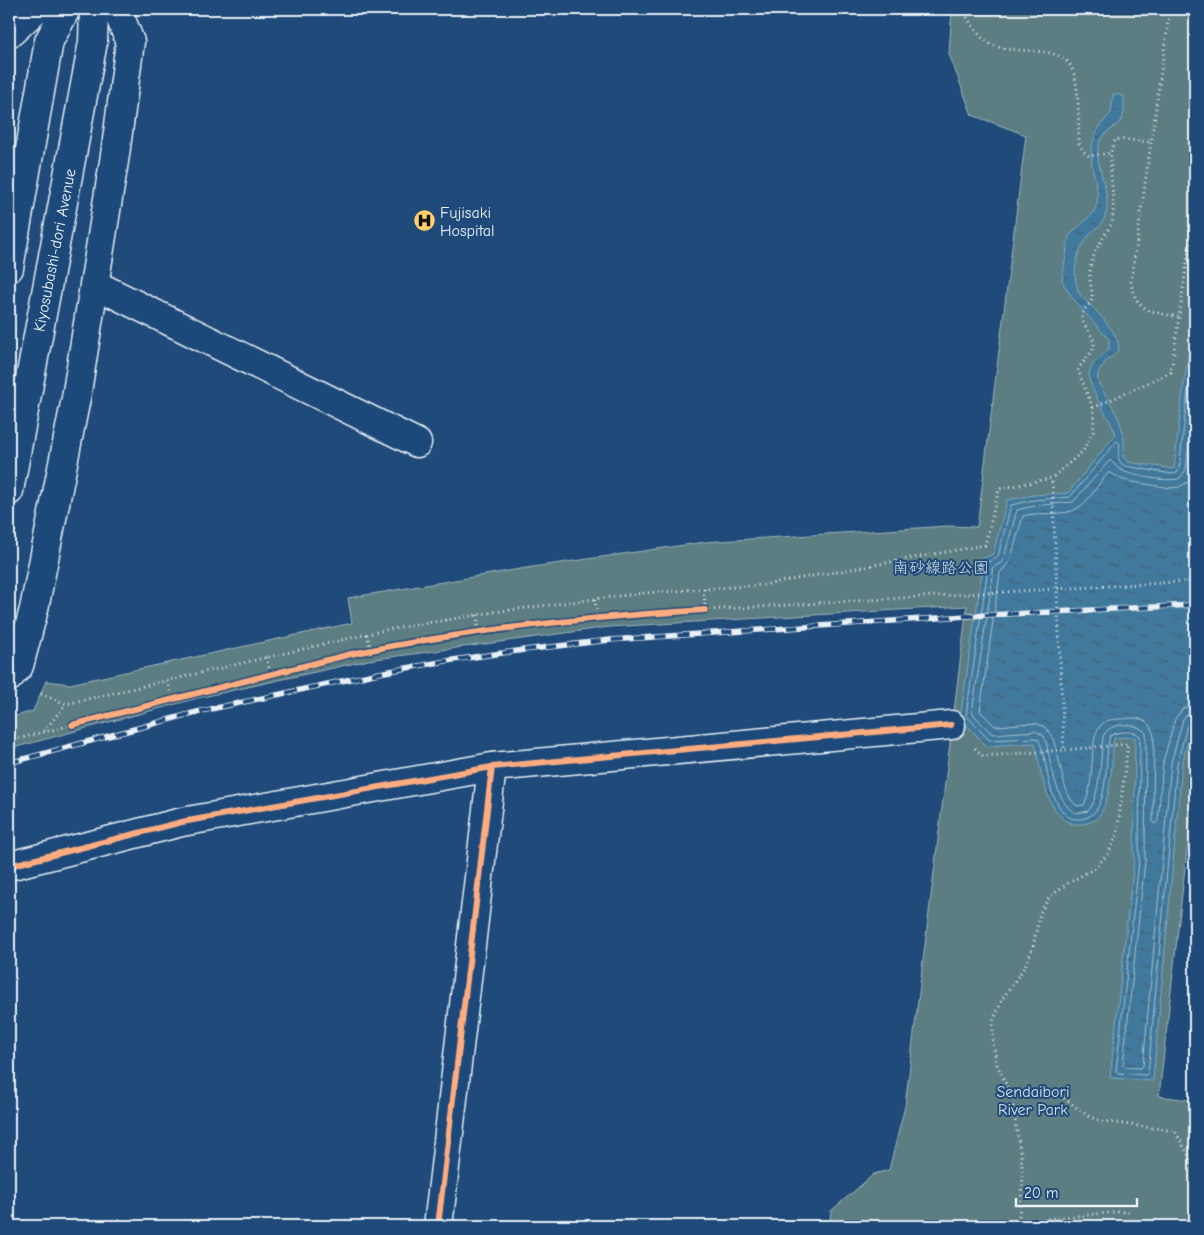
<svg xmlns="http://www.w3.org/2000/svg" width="1204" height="1235" font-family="'Comic Neue','Klee One',sans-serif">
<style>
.green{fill:#5c7d81;stroke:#a2b7bc}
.water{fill:url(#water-ripples);stroke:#84a9c1}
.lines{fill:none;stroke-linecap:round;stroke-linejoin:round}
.shore{stroke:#a5c1d3;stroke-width:1}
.minor-casing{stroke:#e8f1f8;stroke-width:31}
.tertiary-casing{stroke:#e8f1f8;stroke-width:31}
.secondary-casing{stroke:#e8f1f8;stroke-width:31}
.path{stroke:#e8f1f8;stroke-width:3;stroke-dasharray:1 4;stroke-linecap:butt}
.minor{stroke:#1f4a7a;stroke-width:28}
.tertiary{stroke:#1f4a7a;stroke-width:28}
.secondary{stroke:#1f4a7a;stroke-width:28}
.rail-casing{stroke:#e8f1f8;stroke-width:5.5}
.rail{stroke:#1f4a7a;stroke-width:4;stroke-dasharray:11;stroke-linecap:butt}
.path-bridge{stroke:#e8f1f8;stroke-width:3;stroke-dasharray:1 4;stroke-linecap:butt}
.cycleway-casing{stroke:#1f4a7a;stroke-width:9}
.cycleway{stroke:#ffac80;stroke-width:6}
.labels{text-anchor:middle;stroke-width:4;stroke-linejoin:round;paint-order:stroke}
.poi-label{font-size:16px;fill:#e8f1f8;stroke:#1f4a7a;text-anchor:start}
.street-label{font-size:16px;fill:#e8f1f8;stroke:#1f4a7a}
.park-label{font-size:16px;fill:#d3e0e6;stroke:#1f4a7a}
</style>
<defs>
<pattern id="water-ripples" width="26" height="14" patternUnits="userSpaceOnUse" patternTransform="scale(1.25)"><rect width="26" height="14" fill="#41799c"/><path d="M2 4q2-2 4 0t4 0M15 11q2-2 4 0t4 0" fill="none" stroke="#446073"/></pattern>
</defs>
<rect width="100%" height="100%" fill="#1f4a7a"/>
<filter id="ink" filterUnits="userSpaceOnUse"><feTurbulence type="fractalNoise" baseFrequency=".02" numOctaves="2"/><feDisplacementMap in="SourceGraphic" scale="10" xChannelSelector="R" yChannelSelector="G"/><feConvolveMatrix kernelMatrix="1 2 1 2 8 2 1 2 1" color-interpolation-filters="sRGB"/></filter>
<g filter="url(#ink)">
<path class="green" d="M952,9H1195V780L1159,1096L1195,1101V1226H829L831,1211L874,1174L889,1170L905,1106L967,606L609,627L369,660L198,698L9,749V718L33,711L46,681L70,684L352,623L348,598L526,568L705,542L947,526L977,527L1026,135L972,115L949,54Z"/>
<path class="water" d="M1113,94L1124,96C1124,102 1125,113 1122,119C1115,129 1103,131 1099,144C1093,166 1113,192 1105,217C1103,225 1093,230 1088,237C1075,253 1071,276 1080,295C1090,305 1124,336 1118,351C1109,360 1095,368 1098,382C1111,405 1129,428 1123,456L1128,462L1174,469L1182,398L1195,309V715L1182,764L1153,1081L1110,1078L1134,860L1135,737L1114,738C1112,759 1112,795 1101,813C1097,820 1090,823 1082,824C1048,829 1040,767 1035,743L987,746L960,718L982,573L972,572L976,561L993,554L1007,500L1033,495L1068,493L1115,435L1114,429C1108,417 1084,381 1090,370C1093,362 1103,355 1109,349V339C1097,326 1066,295 1062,279L1069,236L1093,213L1096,207L1098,195L1092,165L1091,148L1098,128L1111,113Z"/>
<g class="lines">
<path class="shore" d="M1195,342L1187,398L1179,469L1177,473L1172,474L1125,466C1115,460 1119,454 1120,444L1117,441L1070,497L1034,500L1011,505L998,556L982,566L987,575L966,715L989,740L1034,738L1038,739C1046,753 1046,776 1052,792C1056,802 1064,819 1076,819C1113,822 1103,758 1110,736C1117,731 1134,730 1140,736L1139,861L1116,1071L1118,1073L1146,1075L1148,1073L1177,764L1188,722L1191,719H1195
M1195,384L1186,470L1180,478C1171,483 1131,476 1121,470C1116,468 1114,462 1110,460L1073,502L1034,506L1017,510L1004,558L1001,563L992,568L993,576L972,713L992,734L1035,731L1043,735L1046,741C1050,759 1056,805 1076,813L1088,811C1100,799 1101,754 1103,737C1107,722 1137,721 1146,733L1145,861L1123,1065L1125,1067L1140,1068L1143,1066L1171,763L1183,719L1188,714L1195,712
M1195,449L1192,475L1188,482L1179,487L1171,488L1133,482L1121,479L1109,472C1098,483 1091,500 1078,508C1065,517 1038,511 1023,516L1010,561L1000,573L980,711L995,726C1008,726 1025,722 1038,724C1064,730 1055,789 1077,806L1084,805C1096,785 1088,740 1100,726C1105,720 1113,719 1121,719C1127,719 1134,717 1140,719C1148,721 1152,728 1154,736L1153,821L1155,824L1158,821L1163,762L1175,719L1183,708L1195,705"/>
<defs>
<path id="minor" d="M9,34L36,9
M94,284L417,443
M9,677L19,666L34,609L76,398L115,155L130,42L117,9
M9,866L182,822L492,767L951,725"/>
<path id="tertiary" d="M438,1226L492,767"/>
<path id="secondary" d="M9,268L49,41L66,9
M9,491L93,42L94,9"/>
</defs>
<use href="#minor" class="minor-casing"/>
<use href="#tertiary" class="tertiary-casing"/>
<use href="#secondary" class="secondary-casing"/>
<path class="path" d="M961,9C970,20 978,38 991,44C1015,57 1062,41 1073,71C1080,89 1078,123 1079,143L1083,151L1089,156L1110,153
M1170,9L1131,282C1135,312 1153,312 1179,317
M1093,408L1171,372L1195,207
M704,589L705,610L968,594
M595,599L597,617
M477,615L479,632
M367,634L371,650
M266,657L271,675
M167,681L173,699
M41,694L66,704L385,630L495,612L595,599L645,593L763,585L985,545L999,489L1052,478L1083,451L1093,432L1094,419L1093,408L1078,371C1081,362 1093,354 1094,345C1094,334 1082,326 1082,316C1082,309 1090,306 1092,299C1093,291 1089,281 1090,272C1091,255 1103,238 1112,223C1116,200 1109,177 1111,154C1111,149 1114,143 1116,139L1151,142
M44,731L66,704
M9,741L72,725
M975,748L983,756L1064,750
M1011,1095L1034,1091H1049L1060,1095L1088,1116L1101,1121L1175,1131L1190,1158L1195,1186
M1018,1226L1023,1179L1021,1156L1011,1095L996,1062L993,1041V1021L1003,998L1025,966L1033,947L1040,913L1048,899L1065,885L1095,868L1108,854L1117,835L1128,744L1064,750L1052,478"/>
<use href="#minor" class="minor"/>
<use href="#tertiary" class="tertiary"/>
<use href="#secondary" class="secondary"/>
<defs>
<path id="rail" d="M9,763L197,712L379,673L446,661L524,650L610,640L967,616L1195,605"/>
</defs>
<use href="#rail" class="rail-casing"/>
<use href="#rail" class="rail"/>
<path class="path-bridge" d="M968,594L1195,581
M973,1226L1129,1211"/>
<defs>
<path id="cycleway" d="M72,725L351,654C468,630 586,617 705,610
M9,866L182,822L492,767L951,725
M438,1226L492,767"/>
</defs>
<use href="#cycleway" class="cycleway-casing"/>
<use href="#cycleway" class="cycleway"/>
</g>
</g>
<defs>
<symbol id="hospital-disc" viewBox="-11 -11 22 22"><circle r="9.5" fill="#ffd166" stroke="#1f4a7a"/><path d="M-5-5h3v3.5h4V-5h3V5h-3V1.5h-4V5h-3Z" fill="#111"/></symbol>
</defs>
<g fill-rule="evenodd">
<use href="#hospital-disc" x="412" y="208" width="25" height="25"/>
</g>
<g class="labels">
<g class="poi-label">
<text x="440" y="218">Fujisaki<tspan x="440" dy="18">Hospital</tspan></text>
</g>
<g class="street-label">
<text transform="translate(54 250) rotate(-79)" y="6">Kiyosubashi-dori Avenue</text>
</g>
<g class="park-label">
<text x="941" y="573">南砂線路公園</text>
<text x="1033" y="1097">Sendaibori<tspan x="1033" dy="18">River Park</tspan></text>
</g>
</g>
<rect width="1204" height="1235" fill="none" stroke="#1f4a7a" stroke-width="30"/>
<rect x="15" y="15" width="1174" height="1205" fill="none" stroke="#e8f1f8" stroke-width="2" filter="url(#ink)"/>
<path d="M1016 1198v8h121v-8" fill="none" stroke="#e8f1f8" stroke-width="2.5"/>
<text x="1024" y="1198" font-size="15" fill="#e8f1f8" stroke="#1f4a7a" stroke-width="4" paint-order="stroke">20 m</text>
</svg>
